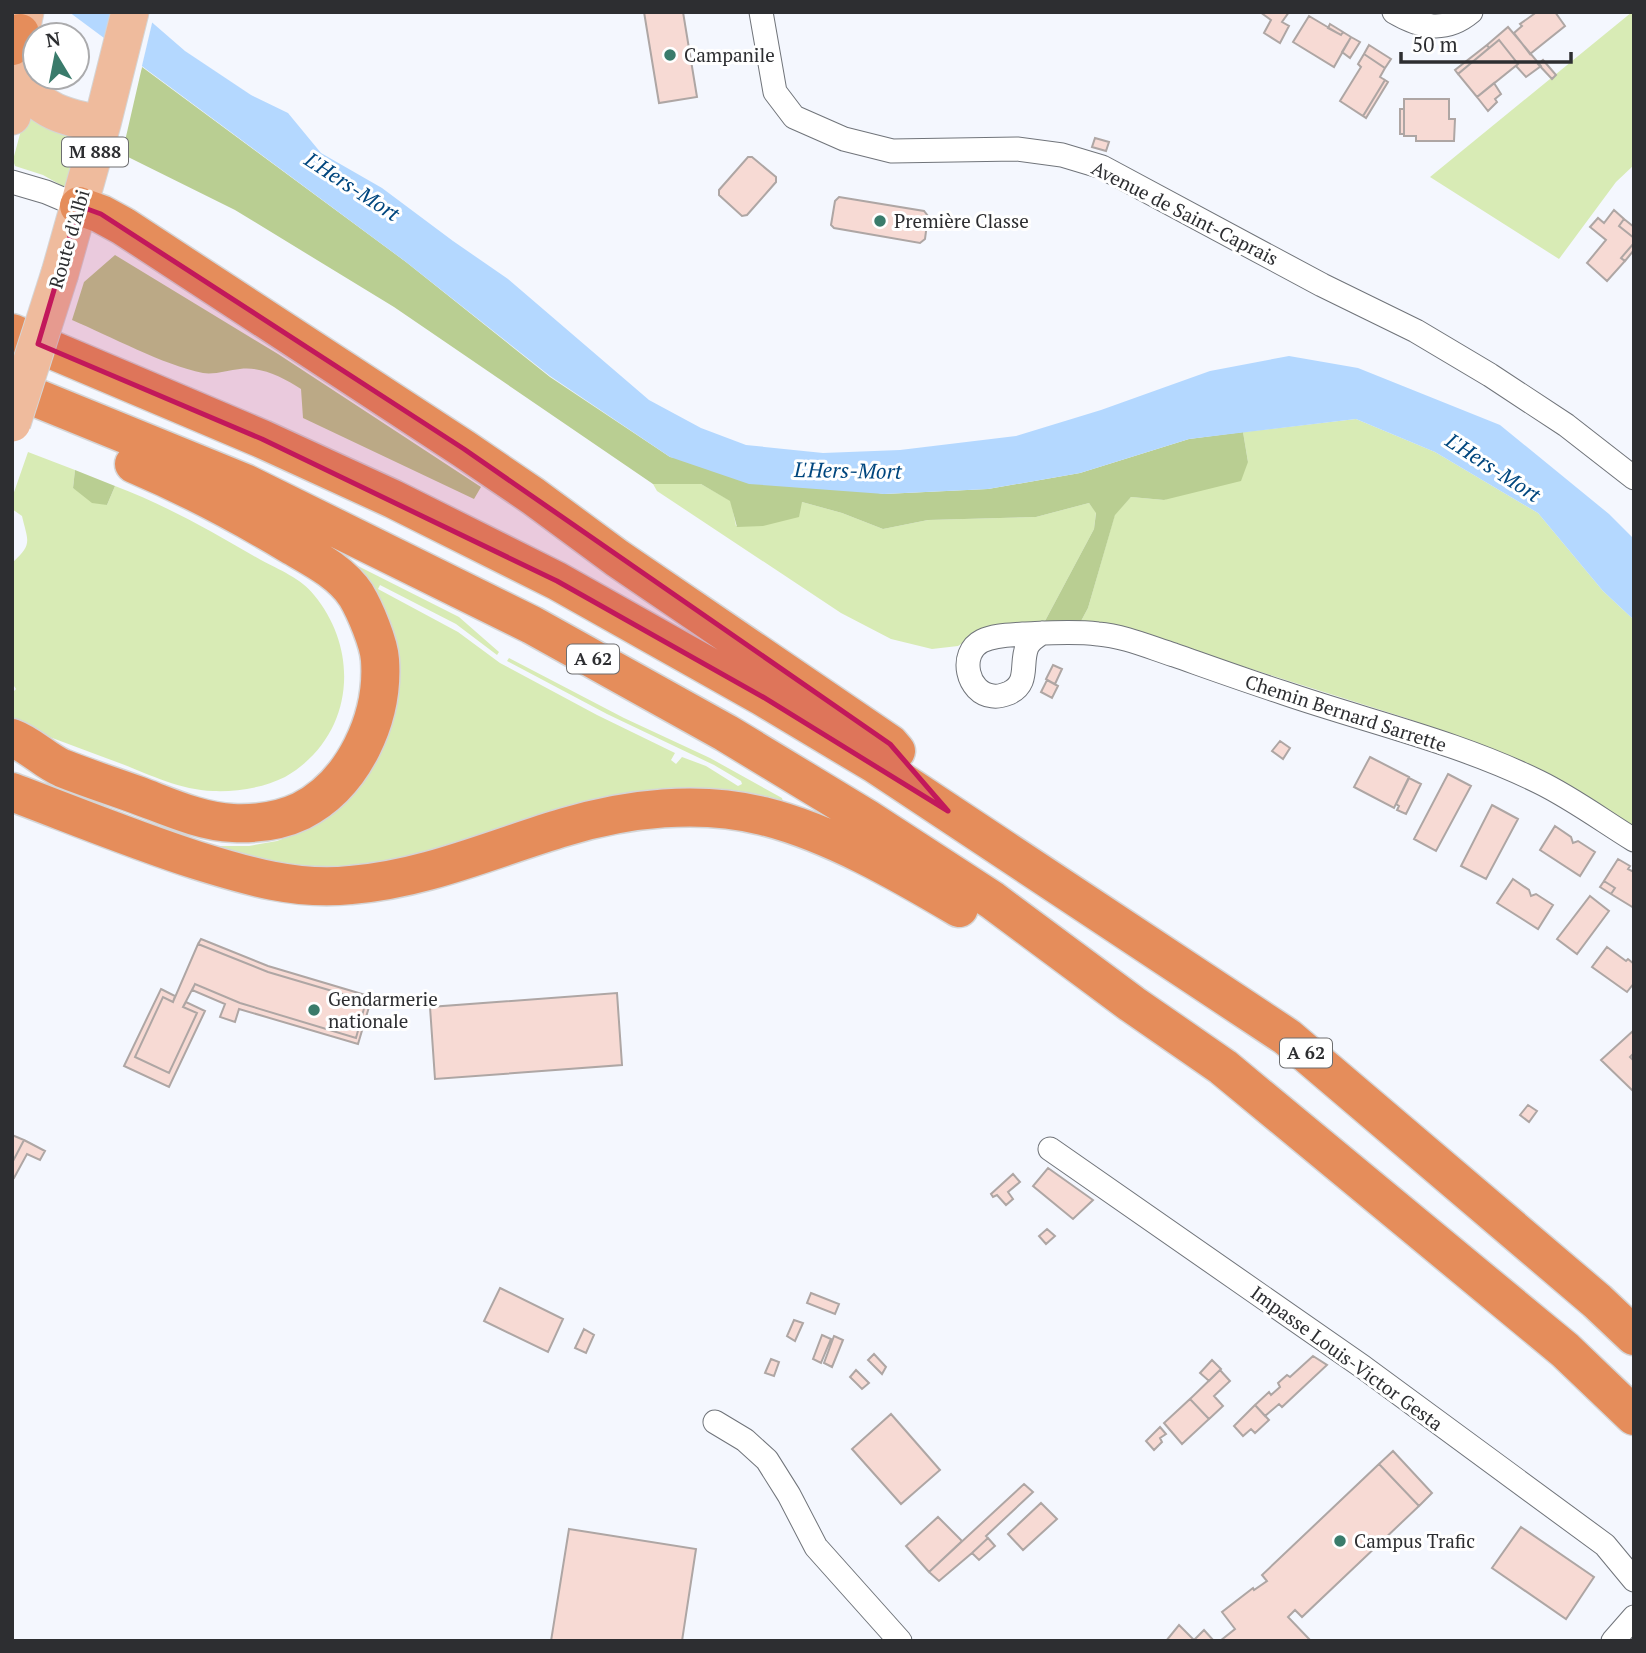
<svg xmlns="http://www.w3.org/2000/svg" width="1646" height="1653" font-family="'PT Serif',serif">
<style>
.green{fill:#d8ebb5}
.forest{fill:#b9ce92}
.water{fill:#b4d8ff}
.pier{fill:#f4f7fe}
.building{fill:#f7dad4;stroke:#aea6a4;stroke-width:2}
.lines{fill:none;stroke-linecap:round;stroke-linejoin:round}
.minor-casing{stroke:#70747a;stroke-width:25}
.primary-casing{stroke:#d5d5d6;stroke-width:39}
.motorway-casing{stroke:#d5d5d6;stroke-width:41}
.minor{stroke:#fff;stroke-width:23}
.primary{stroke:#efbb9d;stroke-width:37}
.motorway{stroke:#e58d5b;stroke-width:38}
.primary-bridge-casing{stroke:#d5d5d6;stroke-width:39;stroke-linecap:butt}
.primary-bridge{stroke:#efbb9d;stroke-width:37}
.marked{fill:#c2185b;fill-opacity:0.2;stroke:#c2185b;stroke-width:5;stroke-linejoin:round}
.poi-dot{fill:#3a7b6b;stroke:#fff;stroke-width:2.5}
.labels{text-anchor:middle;stroke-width:6;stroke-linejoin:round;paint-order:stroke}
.shield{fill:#fff;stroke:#6c6d6f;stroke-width:2}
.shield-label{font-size:18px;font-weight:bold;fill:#2d2e31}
.poi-label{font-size:19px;fill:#2d2e31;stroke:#fff;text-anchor:start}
.street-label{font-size:19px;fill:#2d2e31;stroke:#fff}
.water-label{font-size:21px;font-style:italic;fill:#00467e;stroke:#fff}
</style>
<rect width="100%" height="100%" fill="#f4f7fe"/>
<path class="green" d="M1632,12L1634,165L1616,182L1559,259L1430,177Z
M27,108L82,136L66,188L43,175L15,166L13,160Z
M1356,419L1435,452L1538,513L1603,591L1634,620V828L1516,760L1406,718L1163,641L1080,623L1088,608L1115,514L1131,497L1164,500L1248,462L1243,432Z
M28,452L75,470L73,488L107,505L115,486C166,505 214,533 261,560C278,569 302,579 314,595C362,653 353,738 285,777C263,788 236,792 213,791C181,790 150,775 122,764C85,750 49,737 12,723V693L16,689L12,683V563C33,544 28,542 22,516L12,509V498Z
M653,484H701L731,501L736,526L802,502L842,513L883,529L928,520L1036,517L1089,503L1096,512L1094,529L1045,621L1001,627L976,634L958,646L932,649L891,639L841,613L657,491Z
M352,563L459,617L499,652L497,655L456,624L380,585L378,589L458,632L500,663L597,715L675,753L671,760L676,764L682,757L706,766L738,786L742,784L741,781L714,765L607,714L507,661L509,658L624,718L710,758L782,798L783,802L400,863L282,870L215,846H249L277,841L303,831L330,815L388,734L397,701L399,678Z"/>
<path class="forest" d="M142,67L406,262L550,377L670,457L884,494L988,489L1080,473L1189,439L1243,432L1248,462L1241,481L1164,500L1131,497L1115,515L1088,608L1080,623L1045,621L1094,529L1096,513L1089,503L1036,517L928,520L883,529L842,513L802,502L799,517L763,526L737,527L730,501L701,484H653L394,307L235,210L122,154Z
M115,255L278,354L481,487L474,499L303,418L301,389C284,378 261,366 240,369C229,370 214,375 203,373C163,365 110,336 72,320L84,282Z
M75,470L115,486L107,505L92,503L73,488Z"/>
<path class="water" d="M69,12H140L185,51L251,95L288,113L321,153L382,188L453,241L508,279L649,400L701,428L746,445L823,453L900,450L1016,436L1101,410L1210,371L1289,356L1358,368L1500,425L1609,514L1634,539V620L1603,591L1538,513L1435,452L1356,419L1189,439L1080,473L988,489L884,494L749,484L670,457L550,376L406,262Z"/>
<path class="pier" d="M145,12L153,19L141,70L107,44Z"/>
<path class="building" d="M644,12H683L697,97L659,103Z
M1260,12H1289L1282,22L1289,26L1280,43L1264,33L1271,20Z
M1533,12H1555L1565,26L1530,54L1514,33L1522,26L1520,24L1534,14Z
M1309,16L1341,35L1343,32L1351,37L1334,67L1293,42Z
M1330,24L1343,32L1341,35L1328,28Z
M1508,27L1541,66L1526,77L1516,66L1518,64L1499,40L1489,48L1487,45Z
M1351,37L1360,42L1350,58L1342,52Z
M1499,40L1518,64L1477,97L1458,74Z
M1369,45L1391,59L1385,68L1364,54Z
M1487,45L1489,48L1458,74L1455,70Z
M1364,54L1385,68L1380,77L1385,80L1363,116L1340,101L1361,67L1358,64Z
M1543,60L1556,75L1552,79L1538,64Z
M1385,80L1388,82L1366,118L1363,116Z
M1494,83L1501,94L1495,99L1497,102L1488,111L1477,97Z
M1404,99H1449V119H1455L1454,141H1416V136H1404Z
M1400,109H1404V134H1400Z
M1095,138L1109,142L1106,151L1092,147Z
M748,157H752L776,177V182L747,215L742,216L719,195V190Z
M839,197L924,211L928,216L925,239L920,243L834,228L831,225L835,201Z
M1614,210L1624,219L1619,226L1634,238V243L1621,258L1625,261L1607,281L1587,263L1606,240L1590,227L1598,218L1604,223Z
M1624,219L1634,227V238L1619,226Z
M1634,243V250L1625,261L1621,258Z
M1053,665L1062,669L1055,684L1046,679Z
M1047,680L1058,686L1052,698L1041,692Z
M1280,741L1290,748L1283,759L1272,751Z
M1370,757L1409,777L1394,808L1354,787Z
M1448,774L1471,786L1436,851L1414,839Z
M1409,778L1421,784L1406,814L1397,810L1399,806L1396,804Z
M1492,805L1518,819L1486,879L1461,866Z
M1555,826L1571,837L1573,843L1578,841L1595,852L1580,876L1540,850Z
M1618,859L1630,866L1628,869L1634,872V908L1611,894L1615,888L1604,881Z
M1513,879L1529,890L1531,896L1536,894L1553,905L1538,929L1497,903Z
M1604,881L1615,888L1611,894L1600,887Z
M1590,896L1609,911L1577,954L1557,939Z
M201,939L268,966L372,997L358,1044L239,1009L235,1022L220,1017L225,1004L192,990L195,984L240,1003L356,1038L366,1001L268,972L198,944Z
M198,944L268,972L366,1001L356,1038L240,1003L195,984L183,1007L197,1013L169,1073L135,1057L163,997L173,1002Z
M1607,947L1626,961L1628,959L1634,964V983L1627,992L1592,967Z
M161,989L175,996L173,1002L163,997L135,1057L169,1073L197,1013L183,1007L186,1002L205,1011L169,1087L124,1066Z
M617,993L622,1065L435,1079L430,1007Z
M1634,1030V1053L1630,1057L1634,1061L1633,1091L1601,1060Z
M1528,1105L1537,1111L1529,1122L1520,1115Z
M12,1135L24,1140L12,1163Z
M24,1140L45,1151L40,1160L27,1154L14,1178L12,1177V1163Z
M1048,1168L1093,1200L1073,1219L1033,1186Z
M1013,1174L1020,1182L1008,1192L1013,1199L1006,1205L997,1195L993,1197L991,1194Z
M1047,1229L1055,1236L1046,1244L1039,1236Z
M500,1288L563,1319L548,1352L484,1321Z
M811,1293L839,1304L835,1314L807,1303Z
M794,1320L803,1323L795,1341L787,1336Z
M584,1329L594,1335L586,1353L575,1348Z
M822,1335L831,1339L821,1363L813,1359Z
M834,1336L843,1340L832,1367L824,1363Z
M874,1354L886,1367L882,1374L868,1360Z
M1313,1356L1327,1365L1282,1407L1279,1404L1265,1416L1255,1405L1269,1392L1271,1395L1280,1387L1278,1383L1287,1375L1290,1377Z
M771,1359L779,1362L774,1376L765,1373Z
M1212,1360L1221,1369L1209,1381L1200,1373Z
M856,1370L869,1383L862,1389L850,1377Z
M1220,1370L1230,1381L1214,1396L1223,1406L1209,1419L1190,1399Z
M1190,1399L1209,1419L1182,1444L1164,1423Z
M1255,1405L1269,1420L1255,1433L1251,1429L1243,1436L1234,1426Z
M891,1414L940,1470L901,1504L852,1449Z
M1160,1427L1166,1434L1160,1438L1162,1442L1154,1450L1146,1441Z
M1393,1451L1432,1493L1419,1506L1379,1464Z
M1379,1464L1419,1506L1302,1617L1295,1610L1288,1617L1311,1641H1220L1235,1629L1222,1612L1253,1588L1254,1590L1267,1581L1262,1575Z
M1024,1484L1033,1492L986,1536L988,1538L972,1553L939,1581L929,1572Z
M1041,1503L1057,1519L1023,1550L1008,1534Z
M938,1517L962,1541L929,1572L906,1546Z
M1521,1527L1594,1577L1566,1619L1492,1568Z
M569,1529L696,1549L682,1641H551Z
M988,1538L995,1546L979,1560L972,1553Z
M1179,1625L1194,1640L1193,1641H1166Z
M1204,1630L1214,1641H1193Z"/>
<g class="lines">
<defs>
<path id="minor" d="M761,12L775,92L794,117L844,139L892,151L1017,149L1062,155L1102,167L1322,285L1416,331L1490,375L1566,425L1634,478
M1394,12C1421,28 1446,33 1471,12
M12,182L46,192L79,206
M1042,633C1036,637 1030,640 1027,647C1020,664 1030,683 1009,693C1004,695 998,697 993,696C967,694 958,653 982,641C994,635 1010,635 1023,634C1048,633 1073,631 1098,634C1124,636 1149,647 1174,655C1211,668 1247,681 1284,693C1369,722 1458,742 1539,782C1572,798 1603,821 1634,840
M1050,1149L1363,1367L1605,1545L1634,1580
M715,1422L745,1440L767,1460L789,1495L816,1547L900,1641
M1613,1641L1634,1617"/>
<path id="primary" d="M18,80C41,111 64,118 102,124
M12,116C19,81 17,46 25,12
M60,273L102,124L130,12"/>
<path id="motorway" d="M12,46L20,33
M79,206L101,214L123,226L464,449L533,496L617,558L890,744L896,751
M12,333L262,439L393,499L557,581L763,697L875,764L1287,1037L1597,1301L1634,1336
M12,388L245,483L532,625L726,733L866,818L992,900L1132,1004L1223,1067L1565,1350L1634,1416
M12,738C31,745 44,760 62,768C87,778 112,786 137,795C167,806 201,822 233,823C256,824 280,821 301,811C354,784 384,718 380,660C379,643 365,610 356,595C341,572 313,558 289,544C239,514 188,487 134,464
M12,792C73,815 134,840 196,860C247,876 297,891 351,885C426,879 494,848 565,827C628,808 699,800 763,816C831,833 900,873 959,908"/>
</defs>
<use href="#minor" class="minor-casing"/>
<use href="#primary" class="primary-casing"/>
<use href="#motorway" class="motorway-casing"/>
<use href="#minor" class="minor"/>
<use href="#primary" class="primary"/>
<use href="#motorway" class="motorway"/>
<defs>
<path id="primary-bridge" d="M12,423L60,273"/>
</defs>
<use href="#primary-bridge" class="primary-bridge-casing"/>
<use href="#primary-bridge" class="primary-bridge"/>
</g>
<path class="marked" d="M79,206L101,214L464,449L890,744L948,811L763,697L557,581L262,439L38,344Z"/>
<g class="poi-dot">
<circle cx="670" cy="55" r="7"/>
<circle cx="880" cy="221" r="7"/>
<circle cx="314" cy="1010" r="7"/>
<circle cx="1340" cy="1541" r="7"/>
</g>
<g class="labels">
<g class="shield">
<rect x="62" y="137.5" width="66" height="29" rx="5"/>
<rect x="567" y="644.5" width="52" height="29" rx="5"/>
<rect x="1280" y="1038.5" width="52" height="29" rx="5"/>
</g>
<g class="shield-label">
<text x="95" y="158">M 888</text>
<text x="593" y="665">A 62</text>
<text x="1306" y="1059">A 62</text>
</g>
<g class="poi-label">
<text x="684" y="62">Campanile</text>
<text x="894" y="228">Première Classe</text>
<text x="328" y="1006">Gendarmerie<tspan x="328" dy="22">nationale</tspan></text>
<text x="1354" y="1548">Campus Trafic</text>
</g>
<g class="street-label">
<text transform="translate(1185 213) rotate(27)" y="7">Avenue de Saint-Caprais</text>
<text transform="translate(69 239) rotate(-74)" y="7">Route d'Albi</text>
<text transform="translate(1346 713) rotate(18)" y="7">Chemin Bernard Sarrette</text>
<text transform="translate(1347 1358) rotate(36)" y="7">Impasse Louis-Victor Gesta</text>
</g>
<g class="water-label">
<text transform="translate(352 187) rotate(33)" y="7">L'Hers-Mort</text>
<text transform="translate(1493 468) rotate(33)" y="7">L'Hers-Mort</text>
<text transform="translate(848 471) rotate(1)" y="7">L'Hers-Mort</text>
</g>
</g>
<rect width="1646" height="1653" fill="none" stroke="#2d2e31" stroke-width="28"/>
<g transform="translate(56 56) rotate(350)"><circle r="33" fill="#ffffff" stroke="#ababad" stroke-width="2"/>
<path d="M0-5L12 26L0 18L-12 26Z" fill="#3a7b6b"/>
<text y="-10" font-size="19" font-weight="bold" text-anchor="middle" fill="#2d2e31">N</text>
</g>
<path d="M1401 52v10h170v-10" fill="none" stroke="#2d2e31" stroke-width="3.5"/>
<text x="1412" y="52" font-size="21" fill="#2d2e31" stroke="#ffffff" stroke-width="5" paint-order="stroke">50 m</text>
</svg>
